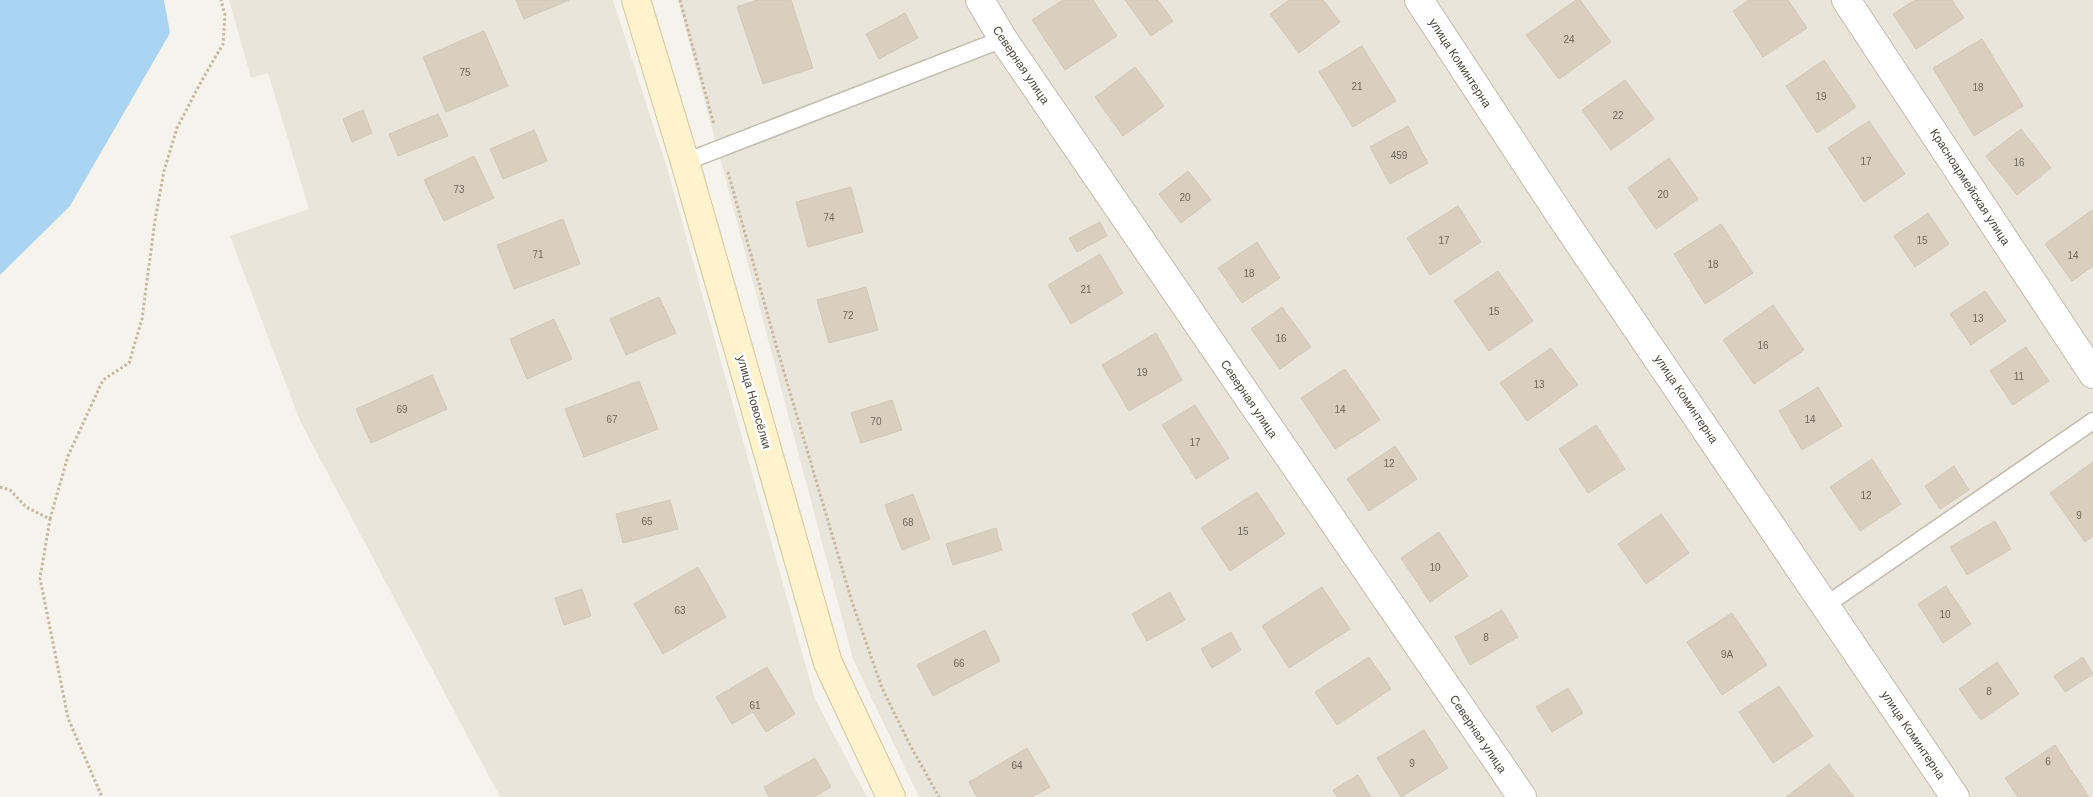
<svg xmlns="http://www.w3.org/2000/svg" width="2093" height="797" font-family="Helvetica,sans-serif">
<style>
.residential{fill:#eae5da}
.water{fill:#a9d4f2}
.building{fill:#d8cfc1;stroke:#d3c7b4}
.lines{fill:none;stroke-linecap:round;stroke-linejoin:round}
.lane-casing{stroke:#c2bbae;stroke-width:19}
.street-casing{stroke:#c2bbae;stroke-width:30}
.secondary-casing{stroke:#d6c79b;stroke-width:30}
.path{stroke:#c4b79f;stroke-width:3;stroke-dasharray:2.5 2.5;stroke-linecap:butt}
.lane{stroke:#fff;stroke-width:16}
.street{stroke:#fff;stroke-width:28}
.secondary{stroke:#fff3cd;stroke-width:28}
.labels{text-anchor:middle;stroke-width:5;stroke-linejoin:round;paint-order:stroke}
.number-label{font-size:10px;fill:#6e675b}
.street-label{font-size:12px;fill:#4b4439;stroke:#fff}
</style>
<rect width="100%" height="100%" fill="#f6f3ec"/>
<path class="residential" d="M229,0H613L667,168L815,699L867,797H500L300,421L230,236L309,209L268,73L251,78Z
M678,0H2093V797H919L853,659Z"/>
<path class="water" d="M0,0H164L170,33L70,206L0,275Z"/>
<path class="building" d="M516,0H569L524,19Z
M757,0H791L813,68L763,84L737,7Z
M1063,0H1093L1117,36L1065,70L1032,20Z
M1125,0H1158L1173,21L1151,36Z
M1289,0H1323L1340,22L1299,53L1270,14Z
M1576,0H1580L1611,42L1559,79L1526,35Z
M1749,0H1788L1807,28L1763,57L1733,11Z
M1915,0H1952L1964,18L1916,49L1893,14Z
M905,13L918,38L879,59L866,34Z
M484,31L508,86L446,112L423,57Z
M1982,39L2023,106L1974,136L1933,68Z
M1362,46L1396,101L1353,127L1319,72Z
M1824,60L1856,107L1817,133L1786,86Z
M1135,67L1164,106L1123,136L1095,97Z
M1625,80L1654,119L1611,150L1582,110Z
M363,110L372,133L352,142L343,119Z
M438,114L448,136L398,156L389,134Z
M1869,121L1905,174L1864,202L1828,148Z
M1408,126L1428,163L1390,184L1370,147Z
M2021,129L2051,168L2017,195L1986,156Z
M534,130L547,161L503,179L490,149Z
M474,156L494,198L444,221L424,180Z
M1669,158L1698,199L1656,229L1628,188Z
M1188,171L1211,200L1181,223L1159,194Z
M851,187L863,232L808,247L796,202Z
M1458,206L1481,242L1430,275L1407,238Z
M2092,210L2093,266L2072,281L2045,244Z
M1928,213L1949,244L1915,267L1894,236Z
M563,219L580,264L514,289L497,245Z
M1100,222L1107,236L1077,252L1069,238Z
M1721,224L1753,273L1705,304L1674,254Z
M1257,242L1280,278L1242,303L1218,268Z
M1100,254L1123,293L1071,324L1048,285Z
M1498,271L1533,321L1489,351L1454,301Z
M866,287L878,330L829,343L817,300Z
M1985,291L2006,321L1971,345L1950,314Z
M659,297L676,333L626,355L610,319Z
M1773,305L1804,350L1754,384L1723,340Z
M1282,307L1311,347L1280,369L1251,329Z
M554,319L572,359L527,379L510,339Z
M1156,333L1182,380L1129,411L1102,365Z
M2026,347L2049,381L2013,405L1990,371Z
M1551,348L1578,385L1527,421L1500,383Z
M1345,369L1380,420L1335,449L1301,398Z
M432,375L447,409L371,443L356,409Z
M639,381L658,429L584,457L565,409Z
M1818,387L1842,426L1802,450L1779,411Z
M892,400L902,430L861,443L851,413Z
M1195,405L1229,458L1196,479L1162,425Z
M1596,425L1625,469L1588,493L1559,449Z
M1395,446L1417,479L1369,511L1347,479Z
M1872,459L1901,504L1860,531L1830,487Z
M2093,462V536L2085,542L2050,493Z
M1954,466L1969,490L1940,509L1925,486Z
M1257,492L1285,534L1230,571L1201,528Z
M913,494L930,539L902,550L885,505Z
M670,500L678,529L623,543L616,514Z
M1661,514L1689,553L1646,584L1618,544Z
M1995,521L2011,549L1967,575L1950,547Z
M996,528L1002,550L953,565L946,544Z
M1439,532L1468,576L1430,602L1401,558Z
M698,567L726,617L663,654L634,604Z
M1946,586L1971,624L1943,643L1918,604Z
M1322,587L1350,629L1289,668L1262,626Z
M582,589L591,616L564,625L555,598Z
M1170,592L1185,620L1147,641L1132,614Z
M1502,610L1518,637L1470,665L1455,637Z
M1732,613L1767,665L1722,695L1687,642Z
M985,630L1000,661L933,696L917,665Z
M1231,632L1241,650L1212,668L1201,649Z
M1369,657L1391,689L1337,725L1315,692Z
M2083,657L2093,674L2065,692L2054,676Z
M1997,662L2019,694L1981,720L1959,689Z
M767,667L795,714L766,732L753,712L732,724L716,697Z
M1779,686L1813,736L1773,763L1739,712Z
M1568,688L1583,713L1552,732L1536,707Z
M1424,730L1448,768L1401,797L1377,758Z
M2055,745L2089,797H2018L2005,778Z
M1027,748L1050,787L1032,797H977L969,782Z
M815,758L831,787L814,797H769L764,787Z
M1829,764L1854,797H1786Z
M1358,775L1371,797H1337L1333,790Z"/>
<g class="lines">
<defs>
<path id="lane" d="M685,162L1003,39
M1826,605L2093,421"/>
<path id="street" d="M980,0L1003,39L1522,797
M1419,0L1562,218L1955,797
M1846,0L2093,374"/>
<path id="secondary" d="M636,0L685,162L828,663L891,797"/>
</defs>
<use href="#lane" class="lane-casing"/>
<use href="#street" class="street-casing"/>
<use href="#secondary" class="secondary-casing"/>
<path class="path" d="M680,0L714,125
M728,172L776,345L852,602L882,688L909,743L939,797
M0,487L10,490L26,507L50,519L40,578L68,718L102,797
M50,519L68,456L103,380L129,363L142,319L155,220L164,171L177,128L202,80L223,44L225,15L221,0"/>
<use href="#lane" class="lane"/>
<use href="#street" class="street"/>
<use href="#secondary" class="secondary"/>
</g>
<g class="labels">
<g class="number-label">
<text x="1569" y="43">24</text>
<text x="465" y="76">75</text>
<text x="1357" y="90">21</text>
<text x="1978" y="91">18</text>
<text x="1821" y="100">19</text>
<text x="1618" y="119">22</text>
<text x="1399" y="159">459</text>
<text x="1866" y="165">17</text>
<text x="2019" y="166">16</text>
<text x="459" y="193">73</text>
<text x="1663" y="198">20</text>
<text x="1185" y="201">20</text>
<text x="829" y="221">74</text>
<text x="1444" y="244">17</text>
<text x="1922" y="244">15</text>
<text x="538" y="258">71</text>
<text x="2073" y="259">14</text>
<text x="1713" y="268">18</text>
<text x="1249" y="277">18</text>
<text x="1086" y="293">21</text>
<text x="1494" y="315">15</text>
<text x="848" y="319">72</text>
<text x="1978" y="322">13</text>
<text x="1281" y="342">16</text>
<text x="1763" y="349">16</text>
<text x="1142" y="376">19</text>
<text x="2019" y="380">11</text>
<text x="1539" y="388">13</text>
<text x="402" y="413">69</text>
<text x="1340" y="413">14</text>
<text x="612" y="423">67</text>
<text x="1810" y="423">14</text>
<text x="876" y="425">70</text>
<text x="1195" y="446">17</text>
<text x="1389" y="467">12</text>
<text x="1866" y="499">12</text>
<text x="2079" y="519">9</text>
<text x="647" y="525">65</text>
<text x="908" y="526">68</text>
<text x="1243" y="535">15</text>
<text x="1435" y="571">10</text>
<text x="680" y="614">63</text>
<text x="1945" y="618">10</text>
<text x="1486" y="641">8</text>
<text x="1727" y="658">9А</text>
<text x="959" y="667">66</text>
<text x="1989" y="695">8</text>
<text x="755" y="709">61</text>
<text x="2048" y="765">6</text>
<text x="1412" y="767">9</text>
<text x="1017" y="769">64</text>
</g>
<g class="street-label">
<text transform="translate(1460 63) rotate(57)" y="4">улица Коминтерна</text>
<text transform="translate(1021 65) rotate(56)" y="4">Северная улица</text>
<text transform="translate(1970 187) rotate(57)" y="4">Красноармейская улица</text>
<text transform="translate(1249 399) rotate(56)" y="4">Северная улица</text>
<text transform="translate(1686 399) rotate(56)" y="4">улица Коминтерна</text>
<text transform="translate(754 402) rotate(74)" y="4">улица Новосёлки</text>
<text transform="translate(1478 734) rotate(56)" y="4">Северная улица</text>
<text transform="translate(1913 735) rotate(56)" y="4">улица Коминтерна</text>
</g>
</g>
</svg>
